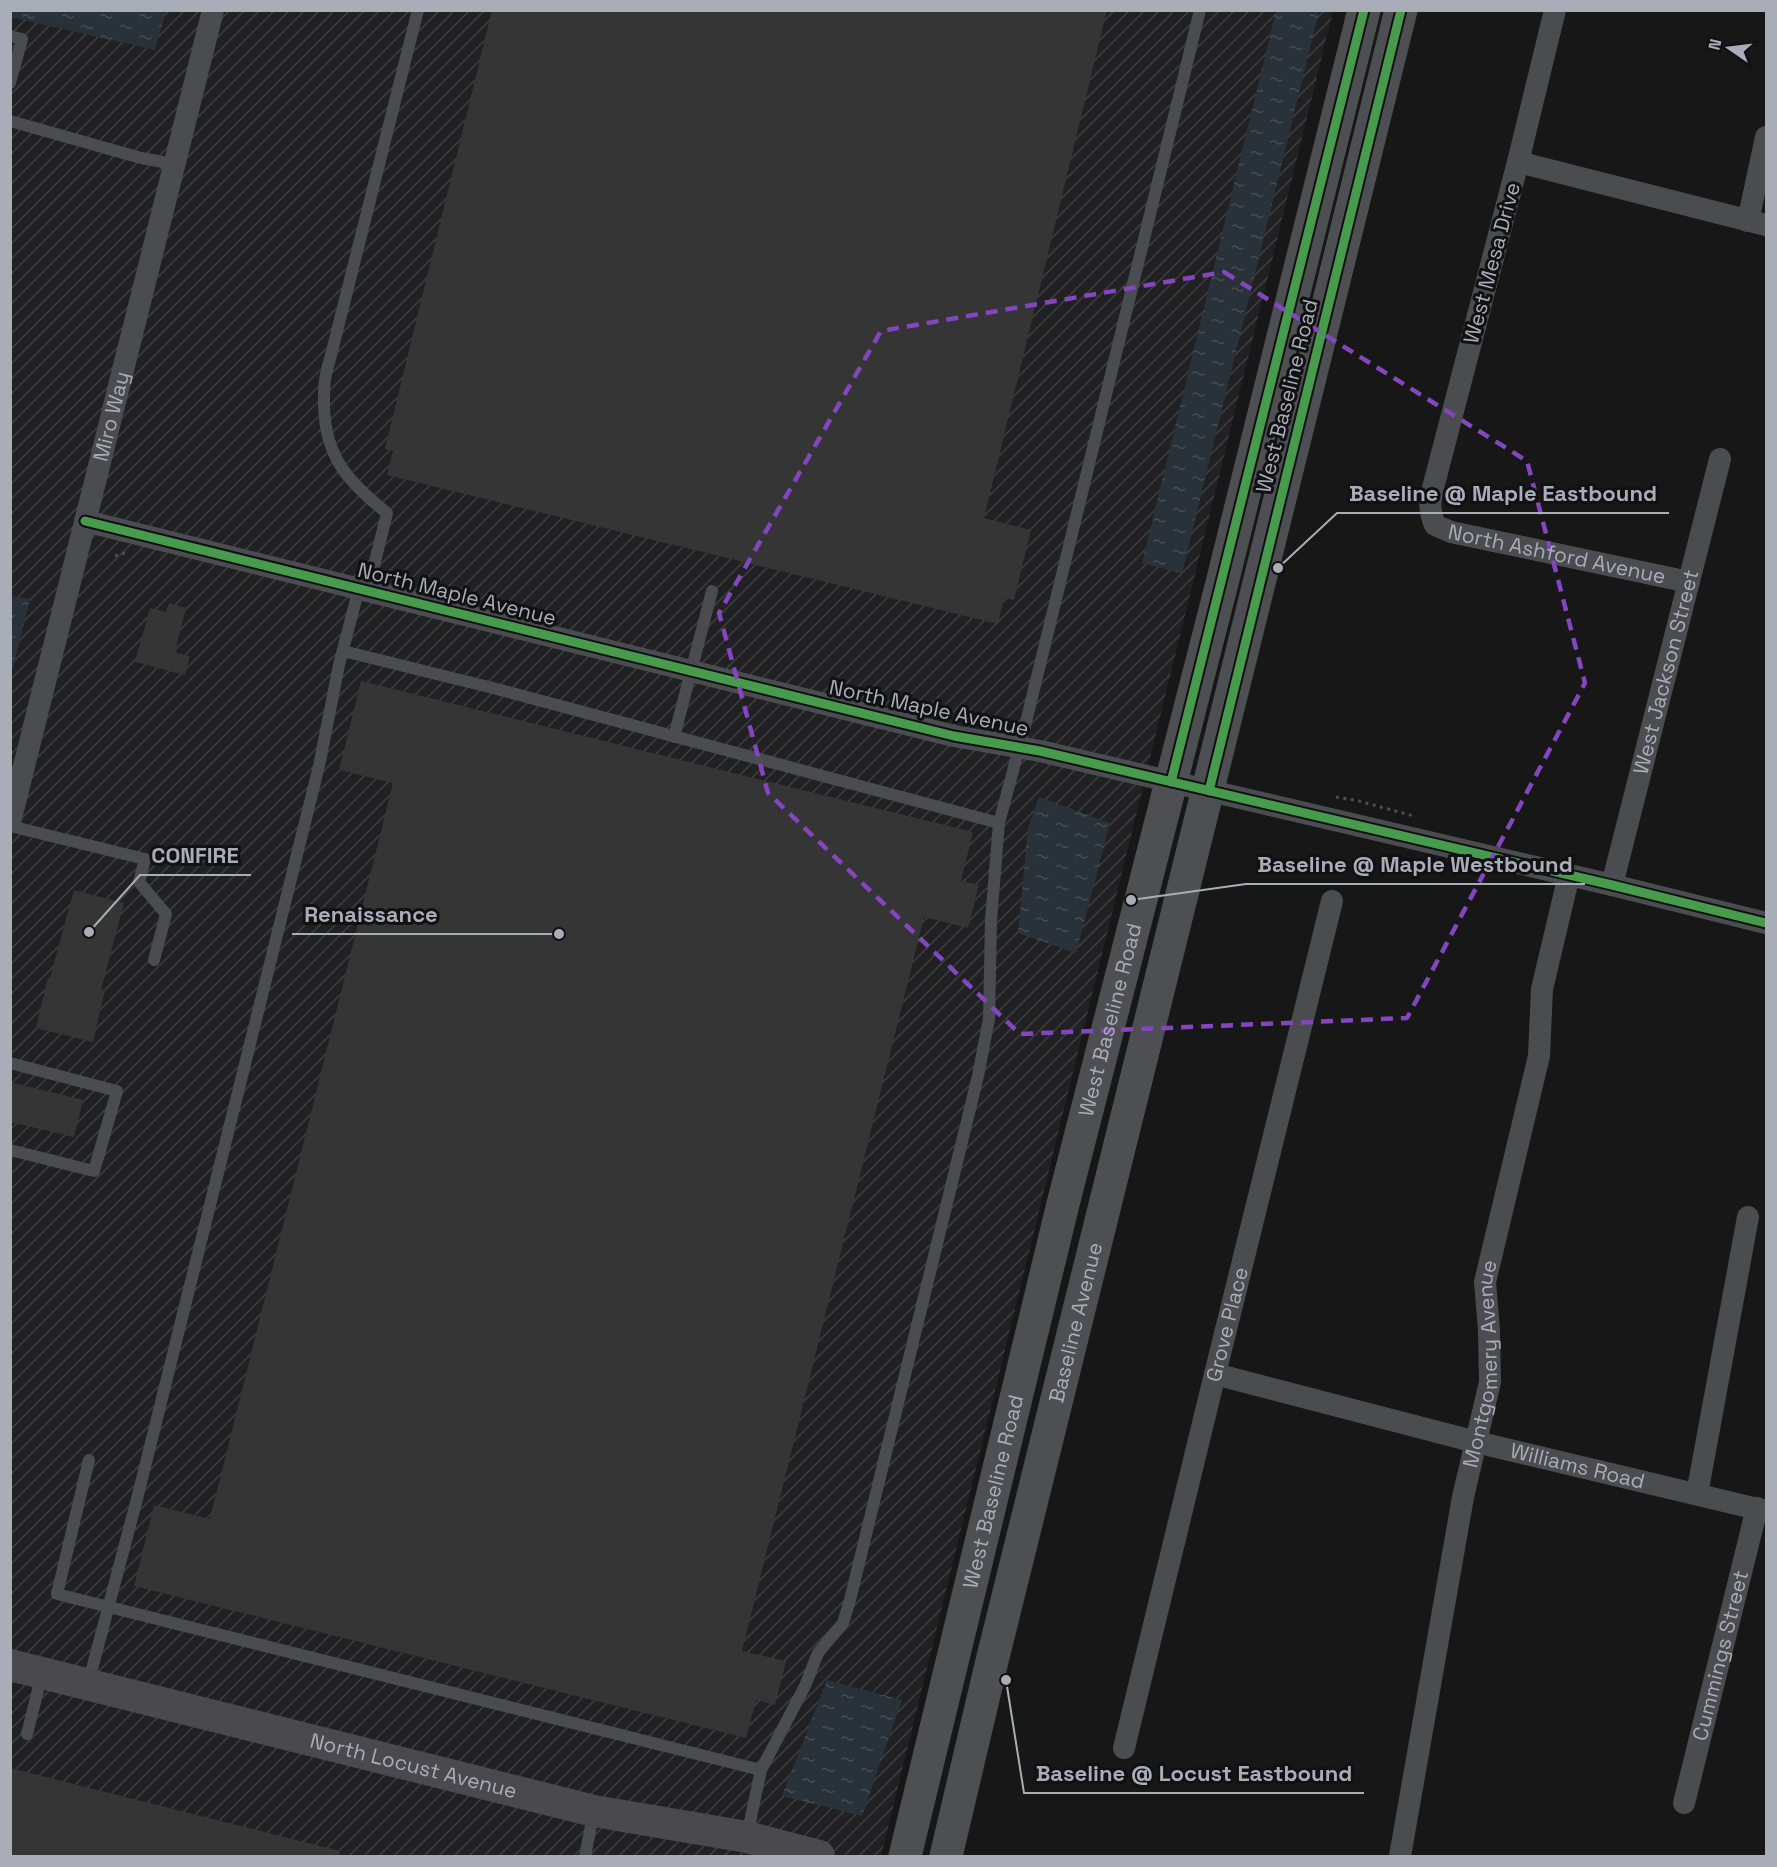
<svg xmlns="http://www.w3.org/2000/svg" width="1777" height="1867" font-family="'Space Grotesk',sans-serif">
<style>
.industrial{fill:url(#industrial-furrows)}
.water{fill:url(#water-ripples)}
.building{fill:#353536}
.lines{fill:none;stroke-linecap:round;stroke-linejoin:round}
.path{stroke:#4d4e52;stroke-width:3;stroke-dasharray:3 4.5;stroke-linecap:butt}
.lane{stroke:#4b4c50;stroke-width:12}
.street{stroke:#4b4c50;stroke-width:22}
.secondary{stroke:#4a4a4e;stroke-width:32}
.primary{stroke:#4d4f52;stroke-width:33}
.cycleway-casing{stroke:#111113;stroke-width:13}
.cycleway{stroke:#469c4c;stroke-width:9}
.marked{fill:none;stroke:#8446be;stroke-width:4.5;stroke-dasharray:12 8;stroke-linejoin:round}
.labels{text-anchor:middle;stroke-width:6;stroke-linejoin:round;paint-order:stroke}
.street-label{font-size:21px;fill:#a8adb8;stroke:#111113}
.leader{fill:none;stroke:#a8adb8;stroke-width:2}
.callout-dot{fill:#a8adb8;stroke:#111113;stroke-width:2}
.callout-label{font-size:22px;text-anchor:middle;font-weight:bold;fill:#a8adb8;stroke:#111113;stroke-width:6;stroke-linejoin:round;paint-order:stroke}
</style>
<defs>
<pattern id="industrial-furrows" width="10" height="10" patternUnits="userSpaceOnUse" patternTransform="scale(1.5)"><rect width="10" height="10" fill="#212123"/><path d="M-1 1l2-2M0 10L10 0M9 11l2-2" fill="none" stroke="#3e3f41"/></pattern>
<pattern id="water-ripples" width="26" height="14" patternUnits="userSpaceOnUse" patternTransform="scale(1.5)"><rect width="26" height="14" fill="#2a3239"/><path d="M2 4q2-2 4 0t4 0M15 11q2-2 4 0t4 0" fill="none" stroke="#464d54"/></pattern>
</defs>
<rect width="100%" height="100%" fill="#171717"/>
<path class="industrial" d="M11,11H1333L881,1856H11Z"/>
<path class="water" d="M12,10H166V11L155,50L11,17Z
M1276,11H1319L1182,573L1142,563Z
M11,596L30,599L11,676L10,596Z
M1039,797L1110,823L1076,953L1018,933L1028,828Z
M827,1680L902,1700L862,1816L782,1796Z"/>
<path class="building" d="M492,10H1107L984,518L1031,530L1014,600L1004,598L998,624L387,475L393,451L385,449Z
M169,603L186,608L175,652L190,656L185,675L135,662L150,608L166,612Z
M361,681L973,832L961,881L979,885L968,928L924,917L742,1651L786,1661L775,1705L756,1700L746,1738L134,1586L154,1505L210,1519L393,783L339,770Z
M74,890L124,903L101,990H105L93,1042L36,1028L48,977L50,978Z
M10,1082L83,1100L74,1137L10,1122Z
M10,1768L340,1851L339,1857H10Z"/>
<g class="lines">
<path class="path" d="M115,556L125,553
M1336,797L1359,801L1414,816"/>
<path class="lane" d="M10,36L22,39L10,83
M10,121L141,158L174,164
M368,590L387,513C348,482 325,457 324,405C324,386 324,378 330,359L418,10
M343,651L493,688L999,823
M674,737L712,591
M10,826L145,859L139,882L166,914L154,960
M10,1063L117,1091L94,1171L10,1150
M89,1460L57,1594L761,1770L747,1836
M88,1684L137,1499L319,766L339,665L359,588
M27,1734L42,1674
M761,1770L805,1686L818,1653L843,1623L850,1600L978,1076L989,1019L991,920L999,823L1025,726L1200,10
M585,1856L594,1811"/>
<g class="street">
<path id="s1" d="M1555,10L1518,162L1434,484C1430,501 1428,508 1435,525L1451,532L1689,582"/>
<path d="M1518,162L1766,225"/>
<path d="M1748,221L1766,137"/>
<path d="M85,521L954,736L1040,751L1612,885L1766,923"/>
<path id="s2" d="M10,822L213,10"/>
<path id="s3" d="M1612,885L1720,459"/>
<path id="s4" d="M1215,1374L1476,1442L1766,1511"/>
<path d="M1697,1494L1748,1217"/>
<path id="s5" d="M1124,1748L1215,1374L1332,901"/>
<path id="s6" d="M1684,1803L1757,1508"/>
<path id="s7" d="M1400,1856L1463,1497L1490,1382L1489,1330L1485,1282L1539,1056L1542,989L1569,875"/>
</g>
<path class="secondary" id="s8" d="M10,1665L594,1811L747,1837L819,1856"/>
<g class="primary">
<path id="s9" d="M905,1856L1063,1204L1222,583L1364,10"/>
<path id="s10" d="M946,1856L992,1661L1401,10"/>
</g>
<defs>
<path id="cycleway" d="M85,521L954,736L1040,751L1612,885L1766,923
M1171,782L1364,10
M1209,791L1401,10"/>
</defs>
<use href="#cycleway" class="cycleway-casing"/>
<use href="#cycleway" class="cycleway"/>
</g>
<path class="marked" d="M1224,272L1527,461L1585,683L1407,1018L1020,1034L768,793L719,613L881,331Z"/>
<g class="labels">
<g class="street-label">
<text transform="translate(1492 263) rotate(-75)" y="7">West Mesa Drive</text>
<text transform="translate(1287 396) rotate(-76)" y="7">West Baseline Road</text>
<text dy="7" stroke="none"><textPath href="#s2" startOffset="418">Miro Way</textPath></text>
<text dy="7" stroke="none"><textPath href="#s1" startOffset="657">North Ashford Avenue</textPath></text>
<text transform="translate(457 594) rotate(14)" y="7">North Maple Avenue</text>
<text dy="7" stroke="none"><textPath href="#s3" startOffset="220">West Jackson Street</textPath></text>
<text transform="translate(929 708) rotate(12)" y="7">North Maple Avenue</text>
<text dy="7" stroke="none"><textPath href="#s9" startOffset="861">West Baseline Road</textPath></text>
<text dy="7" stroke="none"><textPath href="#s10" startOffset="549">Baseline Avenue</textPath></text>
<text dy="7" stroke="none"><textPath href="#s5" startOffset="436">Grove Place</textPath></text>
<text dy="7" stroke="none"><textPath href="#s7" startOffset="500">Montgomery Avenue</textPath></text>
<text dy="7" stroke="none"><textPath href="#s4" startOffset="374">Williams Road</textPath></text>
<text dy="7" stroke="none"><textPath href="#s9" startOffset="375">West Baseline Road</textPath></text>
<text dy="7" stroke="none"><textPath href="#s6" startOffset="152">Cummings Street</textPath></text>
<text dy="7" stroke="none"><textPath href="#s8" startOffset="416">North Locust Avenue</textPath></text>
</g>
</g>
<path class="leader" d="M1278 568L1337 513H1669M89 932L140 875H251M1131 900L1246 884H1585M559 934L450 934H292M1006 1680L1024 1793H1364"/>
<g class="callout-dot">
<circle cx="1278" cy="568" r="6"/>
<circle cx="89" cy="932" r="6"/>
<circle cx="1131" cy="900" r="6"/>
<circle cx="559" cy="934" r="6"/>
<circle cx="1006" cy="1680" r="6"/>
</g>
<g class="callout-label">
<text x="1503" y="501">Baseline @ Maple Eastbound</text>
<text x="195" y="863">CONFIRE</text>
<text x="1415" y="872">Baseline @ Maple Westbound</text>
<text x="371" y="922">Renaissance</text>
<text x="1194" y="1781">Baseline @ Locust Eastbound</text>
</g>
<rect width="1777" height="1867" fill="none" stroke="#a8adb8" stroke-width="24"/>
<g transform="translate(1729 48) rotate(284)" stroke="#111113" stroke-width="4.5" paint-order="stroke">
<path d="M0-4.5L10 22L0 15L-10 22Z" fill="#a8adb8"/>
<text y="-9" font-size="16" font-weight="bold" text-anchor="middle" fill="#a8adb8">N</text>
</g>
</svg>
